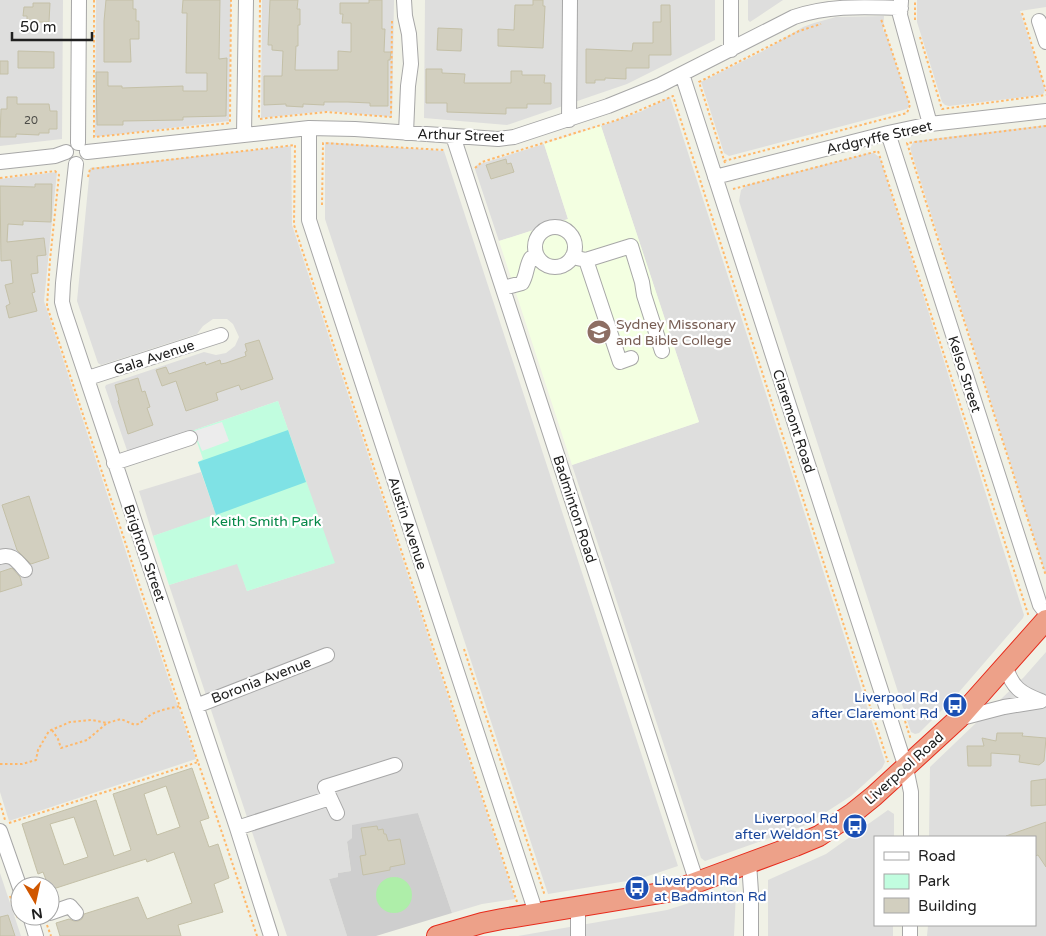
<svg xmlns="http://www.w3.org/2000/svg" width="1046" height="936" font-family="'Varela Round',sans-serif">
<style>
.residential{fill:#dededd}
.education{fill:#f3ffe1}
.religious{fill:#cecece}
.grass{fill:#aeeea9}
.park{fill:#c1fddf}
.pitch{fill:#7fe2e5}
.parking{fill:#ececec}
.building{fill:#d2cfbf;stroke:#c4c0a7;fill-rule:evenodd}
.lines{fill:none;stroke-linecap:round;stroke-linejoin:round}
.minor-casing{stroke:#a7a7a7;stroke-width:16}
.highway-casing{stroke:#e72b1b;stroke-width:22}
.path{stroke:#ffb869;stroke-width:2;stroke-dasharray:2.5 2.5;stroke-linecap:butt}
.minor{stroke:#fff;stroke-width:14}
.highway{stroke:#eda189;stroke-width:20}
.labels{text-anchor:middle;stroke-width:4.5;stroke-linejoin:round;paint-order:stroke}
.number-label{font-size:11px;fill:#4c4c48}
.street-label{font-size:14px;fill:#202020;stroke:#fff}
.education-label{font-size:14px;fill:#785e54;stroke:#fff;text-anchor:start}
.park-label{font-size:14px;fill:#048847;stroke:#fff}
.transit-label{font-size:14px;fill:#164399;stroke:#fff;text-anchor:end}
</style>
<rect width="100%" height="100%" fill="#f0f1e6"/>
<path class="residential" d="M0,0H63L62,139L0,146Z
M96,0H231L229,121L95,137Z
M262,0H394L392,117L327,111L261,118Z
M425,0H715V40L627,84L507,125L424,118Z
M748,0H783L750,22L748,20Z
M917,0H1046V7L1020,11L1045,89L1044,93L1041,95L949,106L945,105L942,102L917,22Z
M884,16L883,31H885L908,100L909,106L907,109L729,156L724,153L701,82L763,51L803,27L814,23L836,17Z
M670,97L885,762L882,768L851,796L806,825L705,861L701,858L572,465L699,422L601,126L642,111Z
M1046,125V575L910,148L914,141Z
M325,142L444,151L678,866L639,879L548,894L325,219Z
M544,144L568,219L499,241L475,169L477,165Z
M291,146L292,225L515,899L482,904L452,913L418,813L352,838L347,843L351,871L338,873L339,877L329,879L347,936H287L169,585L238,563L247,591L334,563L278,401L128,453L105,387L106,385L204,352L216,355L226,353L235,346L239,337L233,324L227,319H213L203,326L197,334L101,365L98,363L77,301L90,168Z
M869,153H874L880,158L1024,615L1023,618L953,699L919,733L915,734L911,732L739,201L741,190L747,185Z
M57,172L44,301L143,604L196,759L9,821L0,792V179Z
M201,472L216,515L153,536L139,491Z
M1046,652V936H927L928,925H1035V837H929L930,767L1024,677Z
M888,810L894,814V837H875V925H893V936H768V880L826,854Z
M0,873L21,936H0Z
M731,890L736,891L734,936H518L667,910Z"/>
<path class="education" d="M601,126L699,422L572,465L499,241L568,219L544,144Z"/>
<path class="religious" d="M418,813L452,913L376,936H347L329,879L338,877V873L351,871L347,842L352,838V825Z"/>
<path class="grass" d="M376 895a18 18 0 1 1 36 0a18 18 0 1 1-36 0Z"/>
<path class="park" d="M278,401L335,563L247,591L237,564L169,585L153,536L216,514L198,462L203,459L197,442L132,465L128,453Z"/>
<path class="pitch" d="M288,430L306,482L216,515L198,462Z"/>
<path class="parking" d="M222,422L229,441L202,451L198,441L192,443L188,433Z"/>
<path class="building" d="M106,0H133V9H136V21H139V39H130L131,62H104V21Z
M183,0H220L219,59L227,58L226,116L183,117V120L123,121V125H97L96,72H108V86H122V88L183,86V91H207V73H186L187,13H182Z
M270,0H298L297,9H300V25H298V46H296L295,70H338V51L351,52V23H342L343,14H340V3H369V0H382V29H385L384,52H391L390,60H388V106H370V103L348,102H324V105L303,104V107L286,106V104L264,105V76H282L283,51L272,50V45H268Z
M533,0H543V6H545L543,48L498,46V29L514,30L515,5H533Z
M33,3H50L49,22H27V16H23L24,7H33Z
M661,5H670L671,55H649V68H626V79L605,78V80H595V83H586V49L632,51L633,43H653V22H661Z
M438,28L462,29L461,51L437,50Z
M18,51L54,52V68H18Z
M0,61H8V74H0Z
M426,69H442V73L465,74L464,83H511V71H522V75H545L544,83H551V104H527V108H506V114L447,112V103H426Z
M7,97H17V104H49L50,111H57V129H49V133H39V135L16,134V137H0L1,109H7Z
M506,159L507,164L511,163L514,172L491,179L486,165Z
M35,184H52L51,222L23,221V225L8,224L7,242L44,238L46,255L37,256L38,273L31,274L35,292L32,293L37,311L9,318L6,306L10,304L5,285L13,283L11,260L1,261L0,186L35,187Z
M259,340L273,379L241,390L239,385L216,393L218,400L186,411L176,381L162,386L156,370L166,367L169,374L205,362L206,365L220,360L221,364L226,363L246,356L245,352L247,351L245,344Z
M138,378L142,392L145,391L150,407L147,408L153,425L128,434L118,401L119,400L115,385Z
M29,496L49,558L31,564L17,550L2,505Z
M12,568L20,577L22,585L0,592V572Z
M997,733H1023L1022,736L1046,738L1044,761L1039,765L1019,762L1020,755L991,753V766H968L967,746H984L982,738L996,741Z
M192,768L209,818L200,821L209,847L218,844L229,878L214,884L223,912L178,925L181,936H60L56,923L69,919L74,921H78L82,919L84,914L138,897L147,919L192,903L174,852L147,862L146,859L50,890L43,872L38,874L22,824L96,800L114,856L131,850L113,794ZM166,786L180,827L157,835L144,794ZM74,817L88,857L64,865L50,824Z
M1046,779V805L1031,806V781Z
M1046,822V867L1038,855L1035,856V837L1006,836Z
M377,826L378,830L383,829L384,834H386L388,841L400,839L405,864L390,867V870L363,875L360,856L366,855L361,828Z
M8,915L15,936H0V917Z"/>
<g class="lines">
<defs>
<path id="minor" d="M404,0L405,16L409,34L411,64L408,86L406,133
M901,1L900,15L930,124
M1039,21L1046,42
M731,50V0
M682,74L906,768L911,792V837
M569,120L570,0
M309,128V220L536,913
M888,133L1040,605L1046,613
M244,135L246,0
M453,136L697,883
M78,143L79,0
M87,152L309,128L355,129L498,139L514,137L608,106L660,85L794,17C830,5 863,7 901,8
M0,162L55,156L66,152
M76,164L63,283L62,302L65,313L237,828L271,936
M715,177L888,133L930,124L1046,111
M535 247a20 20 0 1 1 40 0a20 20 0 1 1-40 0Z
M572,257L586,260L620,362L631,358
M586,260L631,246L642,282L644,295L662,351
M503,288L522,283C527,275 526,266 531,258L537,256
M88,378L221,335
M114,463L190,438
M0,557C12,553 17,561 25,570
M1005,666C1013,688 1020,693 1041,701
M196,706L327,655
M958,719L1004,707L1041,701
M337,813L325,787L395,765
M237,828L330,798
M0,831L20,888
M749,863L751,892V936
M50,913L70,906L76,913
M30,916L36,936
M578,936V907
M910,936V925"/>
<path id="highway" d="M437,936L482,923L502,919L673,891L795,846L819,836L853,813L874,796L958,719L1046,620"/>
</defs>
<use href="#minor" class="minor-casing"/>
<use href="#highway" class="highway-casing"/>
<path class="path" d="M94,0V137L230,123L231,0
M260,0L259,119L326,112L391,117L392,19
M1022,13L1046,91
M915,20V0
M920,37L942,109L1046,95
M1046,126L907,143L1046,576
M724,161L907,113L910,105L881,19
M725,163L699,82L799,31L821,24
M475,168L482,162L617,120L673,96L888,762
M88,177L90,169L295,145L294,225L517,902
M0,178L55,171L59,175L50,260L47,306L198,762
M733,189L878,151L1029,617
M322,205L323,143L444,150
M464,649L545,896
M905,721L911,740
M52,730L58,739L61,748L87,740L107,723
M0,764H22L36,760L38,750L49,731L70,722L92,720L107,723L121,719L135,725C144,722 144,719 152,714C160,710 171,708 180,706
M0,803L5,820
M9,823L198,762L257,936
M10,896L18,919
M47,925L51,936"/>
<use href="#minor" class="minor"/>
<use href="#highway" class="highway"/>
</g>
<defs>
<symbol id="university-disc" viewBox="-11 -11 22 22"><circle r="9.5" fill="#8d6e63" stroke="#fff"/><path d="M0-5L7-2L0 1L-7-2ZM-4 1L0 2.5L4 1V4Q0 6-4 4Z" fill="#fff"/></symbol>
<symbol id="bus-disc" viewBox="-11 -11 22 22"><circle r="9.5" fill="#1a4fb4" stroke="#fff"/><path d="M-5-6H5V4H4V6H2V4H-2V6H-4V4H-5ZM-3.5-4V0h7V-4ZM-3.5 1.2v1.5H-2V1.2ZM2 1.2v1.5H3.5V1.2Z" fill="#fff"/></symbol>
</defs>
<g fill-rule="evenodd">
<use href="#university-disc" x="585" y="318" width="28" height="28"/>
<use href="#bus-disc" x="941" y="691" width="28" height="28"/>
<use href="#bus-disc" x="841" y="812" width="28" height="28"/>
<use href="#bus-disc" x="623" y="874" width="28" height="28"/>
</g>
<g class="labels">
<g class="number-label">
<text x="31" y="124">20</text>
</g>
<g class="street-label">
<text transform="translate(461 135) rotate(2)" y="5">Arthur Street</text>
<text transform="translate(879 137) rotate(-13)" y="5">Ardgryffe Street</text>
<text transform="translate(154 357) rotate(-18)" y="5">Gala Avenue</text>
<text transform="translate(965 374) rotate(72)" y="5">Kelso Street</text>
<text transform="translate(794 421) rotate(72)" y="5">Claremont Road</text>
<text transform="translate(575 509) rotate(72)" y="5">Badminton Road</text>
<text transform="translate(408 523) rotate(72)" y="5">Austin Avenue</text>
<text transform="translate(145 553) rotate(71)" y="5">Brighton Street</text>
<text transform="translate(261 680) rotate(-21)" y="5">Boronia Avenue</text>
<text transform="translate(904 768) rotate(-42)" y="5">Liverpool Road</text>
</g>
<g class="education-label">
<text x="616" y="329">Sydney Missonary<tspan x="616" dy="16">and Bible College</tspan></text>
</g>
<g class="park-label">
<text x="266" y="526">Keith Smith Park</text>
</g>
<g class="transit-label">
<text x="938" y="702">Liverpool Rd<tspan x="938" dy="16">after Claremont Rd</tspan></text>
<text x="838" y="823">Liverpool Rd<tspan x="838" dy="16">after Weldon St</tspan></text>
<text x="654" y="885" text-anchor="start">Liverpool Rd<tspan x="654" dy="16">at Badminton Rd</tspan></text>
</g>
</g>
<rect x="874" y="836" width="162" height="90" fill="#ffffff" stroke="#a6a6a6"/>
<rect x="884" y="852" width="25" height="8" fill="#ffffff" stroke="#a6a6a6"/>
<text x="918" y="861" font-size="15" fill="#202020">Road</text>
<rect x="884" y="874" width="25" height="15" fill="#c1fddf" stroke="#a6a6a6"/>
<text x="918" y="886" font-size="15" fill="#202020">Park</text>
<rect x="884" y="898" width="25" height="15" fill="#d2cfbf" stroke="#a6a6a6"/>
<text x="918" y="911" font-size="15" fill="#202020">Building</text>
<g transform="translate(35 901) rotate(171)"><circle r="24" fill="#ffffff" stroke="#a6a6a6"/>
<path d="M0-4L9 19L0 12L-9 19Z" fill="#d05700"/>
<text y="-8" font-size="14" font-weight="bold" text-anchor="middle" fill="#202020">N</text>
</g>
<path d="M12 32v8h80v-8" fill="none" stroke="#202020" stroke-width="2.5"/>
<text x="20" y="32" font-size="15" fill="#202020" stroke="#ffffff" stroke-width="4" paint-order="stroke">50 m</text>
</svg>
